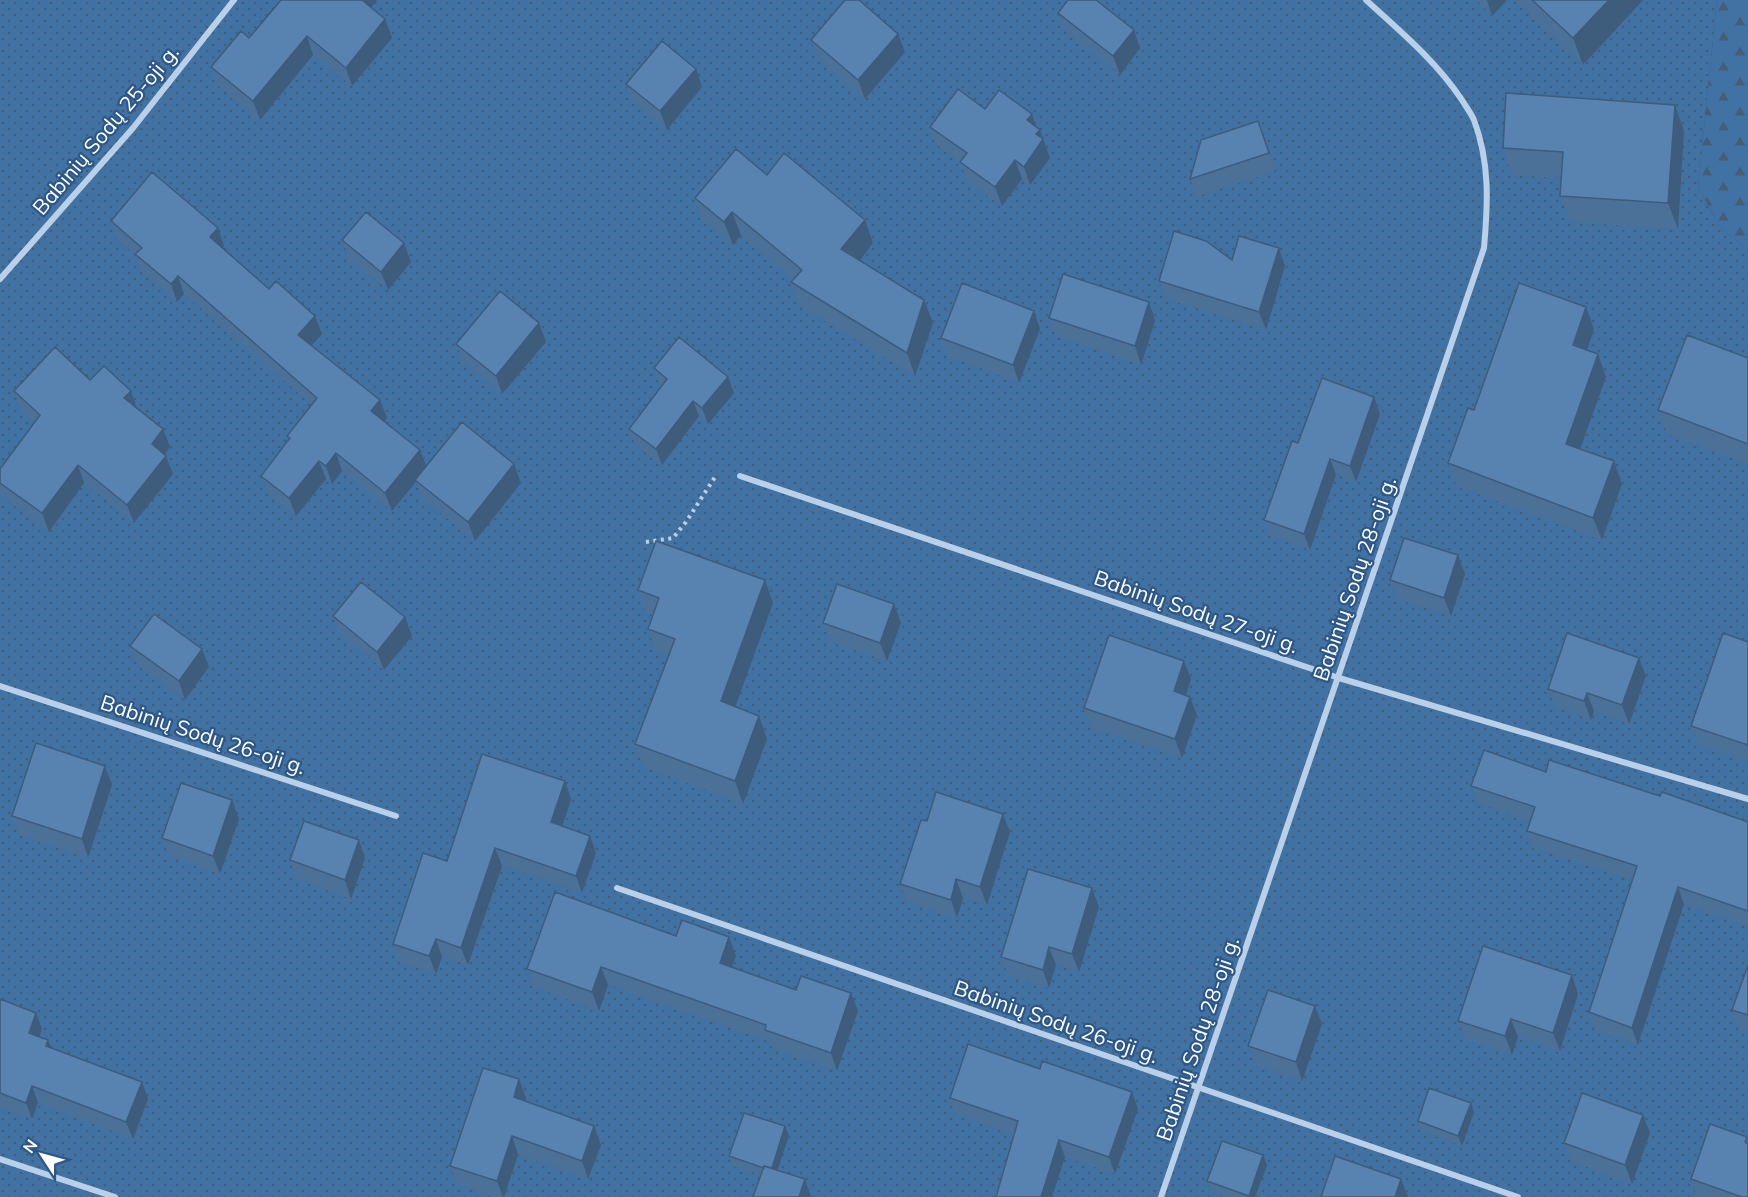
<svg xmlns="http://www.w3.org/2000/svg" width="1748" height="1197" font-family="Mulish,sans-serif">
<style>
.green{fill:url(#green-dots)}
.forest{fill:url(#forest-firs)}
.lines{fill:none;stroke-linecap:round;stroke-linejoin:round}
.path{stroke:#b9d0e8;stroke-width:4;stroke-dasharray:3 4.5;stroke-linecap:butt}
.street{stroke:#b9d0e8;stroke-width:6}
.wall{fill:#4c7198}
.shaded-wall{fill:#3e5c7c}
.building{fill:#5883b1;stroke:#3e5c7c;stroke-width:1.5}
.labels{text-anchor:middle;stroke-width:4.5;stroke-linejoin:round;paint-order:stroke}
.street-label{font-size:21px;fill:#fff;stroke:#2c5788}
</style>
<defs>
<pattern id="green-dots" width="8" height="8" patternUnits="userSpaceOnUse" patternTransform="scale(1.5)"><rect width="8" height="8" fill="#4172a4"/><path d="M2 2h.1M6 6h.1" fill="none" stroke="#475d74" stroke-width="1.8" stroke-linecap="round"/></pattern>
<pattern id="forest-firs" width="22" height="20" patternUnits="userSpaceOnUse" patternTransform="scale(1.5)"><rect width="22" height="20" fill="#4172a4"/><path d="M5 1l3.5 6h-7zM16 11l3.5 6h-7z" fill="#475d74"/></pattern>
</defs>
<rect width="100%" height="100%" fill="#2c5788"/>
<path class="green" d="M0,0H1717L1698,187L1720,227L1748,250V1197H0Z"/>
<path class="forest" d="M1717,0H1748V250L1720,227L1698,187Z"/>
<g class="lines">
<path class="path" d="M646,542L673,538L686,522L715,477"/>
<path class="street" d="M0,279L133,128L234,0
M740,476L1339,678L1748,799
M0,686L396,816
M617,888L1518,1197
M0,1159L115,1197
M1161,1197L1484,248C1488,203 1490,163 1474,120C1471,113 1466,107 1462,100C1436,61 1400,31 1366,0"/>
</g>
<path class="wall" d="M1476,0H1507L1492,16Z
M1514,0H1643L1583,65Z
M371,8L385,19L392,38L352,86L313,55L260,120L218,86L211,67L249,38Z
M1058,13L1134,30L1140,48L1120,75L1065,31Z
M898,34L905,52L865,99L817,58L811,40Z
M626,84L702,87L667,130L633,102Z
M985,109L1032,114L1037,127L1040,130L1050,158L1030,185L1022,179L1002,206L967,181L960,162L937,145L930,127Z
M1684,131L1678,229L1570,222L1560,196L1561,178L1512,175L1503,148Z
M1265,139L1275,171L1196,197L1190,179Z
M767,175L873,243L859,261L924,300L933,323L915,376L799,305L791,282L793,279L741,235L733,245L703,221L695,198Z
M111,221L218,228L224,246L222,248L269,289L315,316L322,334L312,345L387,418L384,421L426,466L514,464L521,483L475,541L422,498L416,481L392,511L342,471L332,484L326,479L296,516L268,494L261,476L289,440L287,436L312,405L184,294L177,302L142,272L135,254L117,239Z
M342,240L404,243L411,262L388,290L349,259Z
M1232,260L1285,266L1266,330L1166,299L1159,281Z
M1149,302L1155,321L1141,365L1056,336L1049,318Z
M1586,307L1594,329L1587,350L1606,377L1580,449L1622,484L1602,540L1456,486L1448,463L1474,410Z
M1040,329L1019,383L948,356L941,338Z
M546,342L502,394L463,362L456,344Z
M1748,358V464L1667,434L1658,410Z
M654,368L728,377L734,393L708,424L699,416L662,465L635,445L629,429L662,386L660,384Z
M90,380L131,391L137,408L163,429L170,447L165,454L173,474L134,523L84,483L49,532L0,495V469L34,422L21,410L14,391Z
M1380,414L1356,482L1336,475L1310,550L1270,536L1264,520L1298,443Z
M1465,574L1451,616L1397,599L1390,580Z
M638,590L773,603L735,707L759,716L767,739L743,804L643,766L635,744L668,656L656,652L648,629L653,615L646,613Z
M894,604L901,623L887,661L830,642L823,623Z
M333,616L412,636L384,670L340,634Z
M1748,642V762L1698,745L1691,726Z
M130,646L209,667L185,700L137,665Z
M1184,661L1191,679L1186,695L1190,697L1197,715L1182,758L1091,727L1084,708Z
M1646,676L1629,724L1594,711L1591,720L1555,707L1548,689Z
M1546,772L1660,796L1748,822V926L1684,904L1638,1045L1595,1030L1589,1012L1633,880L1533,848L1527,831L1530,821L1478,803L1471,786Z
M112,785L88,858L19,835L12,816Z
M571,799L562,826L590,836L596,853L582,893L502,866L468,965L442,957L436,974L399,962L393,944L447,861Z
M232,800L239,819L220,874L169,856L162,838Z
M927,821L1010,832L987,905L963,898L957,918L907,902L900,884Z
M365,858L351,899L297,879L290,860Z
M1099,907L1079,972L1056,965L1049,988L1008,975L1001,957Z
M676,936L736,956L732,967L858,1011L837,1071L772,1048L770,1042L608,985L599,1011L534,987L527,969Z
M1748,965V1030L1739,1027L1732,1010Z
M1572,975L1578,994L1560,1051L1518,1037L1512,1055L1465,1039L1458,1021Z
M0,999L42,1029L40,1037L51,1048L148,1099L133,1139L38,1103L32,1119L0,1108Z
M1315,1006L1322,1024L1302,1081L1255,1065L1248,1046Z
M519,1079L526,1098L525,1101L594,1126L601,1145L588,1179L518,1155L504,1197H496L457,1184L450,1166Z
M950,1098L1138,1109L1115,1174L1065,1157L1052,1197H996L1014,1135L956,1114Z
M1471,1103L1474,1112L1462,1146L1421,1131L1418,1121Z
M1650,1133L1632,1184L1571,1161L1564,1143Z
M789,1136L777,1170L761,1175L733,1166L729,1156Z
M1267,1165L1255,1197H1229L1211,1191L1207,1181Z
M1691,1179L1748,1197H1697Z"/>
<path class="shaded-wall" d="M359,0H377L365,15Z
M1487,0H1507L1492,16Z
M1609,0H1643L1583,65L1573,38Z
M385,19L392,38L352,86L346,68Z
M1134,30L1140,48L1120,75L1113,56Z
M898,34L905,52L865,99L858,80Z
M307,36L313,55L260,120L253,101Z
M696,69L702,87L667,130L660,111Z
M1675,105L1684,131L1678,229L1668,203Z
M1032,114L1038,132L1040,130L1050,158L1030,185L1024,167L1027,120Z
M1015,160L1022,179L1002,206L995,187Z
M732,212L741,235L733,245L724,222Z
M865,220L873,243L850,273L841,249Z
M218,228L224,246L217,255L210,237Z
M404,243L411,262L388,290L381,272Z
M1279,248L1285,266L1266,330L1259,312Z
M178,276L184,294L177,302L171,284Z
M924,300L933,323L915,376L907,353Z
M1149,302L1155,321L1141,365L1135,346Z
M1586,307L1594,329L1581,368L1573,345Z
M1034,311L1040,329L1019,383L1013,365Z
M315,316L322,334L305,353L298,335Z
M539,323L546,342L502,394L496,376Z
M1598,354L1606,377L1574,466L1566,444Z
M728,377L734,393L708,424L702,408Z
M131,391L137,409L124,398Z
M1374,397L1380,414L1356,482L1350,466Z
M380,400L387,418L378,429L371,411Z
M693,401L699,416L662,465L656,449Z
M163,429L170,447L158,462L152,444Z
M420,450L427,468L392,511L385,493Z
M336,453L342,471L332,484L326,466Z
M166,456L173,474L134,523L127,505Z
M1330,459L1336,475L1310,550L1304,534Z
M319,461L326,479L296,516L289,498Z
M1614,461L1622,484L1602,540L1593,518Z
M514,464L521,483L475,541L468,522Z
M78,465L84,483L49,532L42,513Z
M1458,555L1465,574L1451,616L1444,598Z
M765,580L773,603L729,724L721,701Z
M894,604L901,623L887,661L880,643Z
M405,617L412,636L384,670L377,652Z
M202,649L209,667L185,700L179,681Z
M1639,658L1646,676L1629,724L1622,705Z
M1184,661L1191,679L1181,710L1174,691Z
M1587,693L1594,711L1591,720L1584,701Z
M1190,697L1197,715L1182,758L1175,739Z
M759,716L767,739L743,804L735,781Z
M105,766L112,785L88,858L82,839Z
M565,781L571,799L558,840L551,822Z
M232,800L239,819L220,874L213,856Z
M1003,814L1010,832L987,905L980,887Z
M590,836L596,853L582,893L576,876Z
M359,840L365,858L351,899L345,880Z
M495,848L502,866L468,965L461,948Z
M956,879L963,898L957,918L951,900Z
M1678,887L1684,904L1638,1045L1632,1028Z
M1092,888L1099,907L1079,972L1072,954Z
M729,937L736,956L727,981L720,963Z
M436,939L442,957L436,974L429,956Z
M1049,947L1056,965L1049,988L1043,970Z
M601,967L608,985L599,1011L592,992Z
M1572,975L1578,994L1560,1051L1553,1033Z
M851,993L858,1011L837,1071L831,1053Z
M1315,1006L1322,1024L1302,1081L1296,1062Z
M36,1013L42,1029L35,1050L29,1033Z
M1511,1019L1518,1037L1512,1055L1505,1036Z
M48,1040L55,1057L46,1046Z
M519,1079L526,1098L520,1116L514,1097Z
M142,1082L148,1099L133,1139L126,1122Z
M32,1086L38,1103L32,1119L26,1103Z
M1132,1092L1138,1109L1115,1174L1109,1157Z
M1471,1103L1474,1112L1462,1146L1458,1136Z
M1643,1115L1650,1133L1632,1184L1625,1165Z
M594,1126L601,1145L588,1179L582,1161Z
M785,1126L789,1136L774,1180L771,1170Z
M512,1136L518,1155L504,1197H503L497,1181Z
M1059,1140L1065,1157L1052,1197H1041Z
M1263,1155L1267,1165L1255,1197H1250L1249,1196Z
M805,1179L811,1197H799Z
M1401,1179L1408,1197H1395Z"/>
<path class="building" d="M281,0H362L385,19L346,68L307,36L253,101L211,67L241,31L249,38Z
M845,0H859L898,34L858,80L811,40Z
M1068,0H1096L1134,30L1113,56L1058,13Z
M1532,0H1609L1573,38Z
M662,41L696,69L660,111L626,84Z
M958,89L985,109L999,90L1032,114L1027,120L1040,130L1036,134L1043,139L1024,167L1015,160L995,187L960,162L967,153L930,127Z
M1506,93L1675,105L1668,203L1560,196L1563,152L1503,148Z
M1258,121L1269,153L1190,179L1201,140Z
M736,149L767,175L784,153L865,220L841,249L924,300L907,353L791,282L802,270L732,212L724,222L695,198Z
M152,172L218,228L210,237L269,289L276,281L315,316L298,335L380,400L371,411L420,450L385,493L336,453L326,466L319,461L289,498L261,476L290,438L287,436L317,398L178,276L171,284L135,254L142,248L111,221Z
M366,212L404,243L381,272L342,240Z
M1174,231L1206,241L1232,260L1239,236L1279,248L1259,312L1159,281Z
M1063,274L1149,302L1135,346L1049,318Z
M962,283L1034,311L1013,365L941,338Z
M1519,283L1586,307L1573,345L1598,354L1566,444L1614,461L1593,518L1448,463L1468,408L1474,410Z
M500,291L539,323L496,376L456,344Z
M1687,335L1748,358V444L1658,410Z
M679,337L728,377L702,408L693,401L656,449L629,429L667,379L654,368Z
M55,347L90,380L104,366L131,391L124,398L163,429L152,444L166,456L127,505L78,465L42,513L0,483V469L40,415L14,391Z
M1322,378L1374,397L1350,466L1330,459L1304,534L1264,520L1292,441L1298,443Z
M462,422L514,464L468,522L415,480Z
M1404,538L1458,555L1444,598L1390,580Z
M656,541L765,580L721,701L759,716L735,781L635,744L675,639L648,629L659,598L638,590Z
M361,582L405,617L377,652L333,616Z
M837,584L894,604L880,643L823,623Z
M154,614L202,649L179,681L130,646Z
M1567,633L1639,658L1622,705L1587,693L1584,701L1548,689Z
M1723,633L1748,642V745L1691,726Z
M1109,635L1184,661L1174,691L1190,697L1175,739L1084,708Z
M36,743L105,766L82,839L12,816Z
M1484,750L1546,772L1549,760L1660,796L1662,792L1748,822V911L1678,887L1632,1028L1589,1012L1637,866L1527,831L1535,807L1471,786Z
M482,754L565,781L551,822L590,836L576,876L495,848L461,948L436,939L429,956L393,944L423,853L447,861Z
M181,783L232,800L213,856L162,838Z
M936,792L1003,814L980,887L956,879L951,900L900,884L921,820L927,821Z
M304,821L359,840L345,880L290,860Z
M1028,869L1092,888L1072,954L1049,947L1043,970L1001,957Z
M555,892L676,936L682,920L729,937L720,963L796,990L801,976L851,993L831,1053L765,1030L766,1025L601,967L592,992L527,969Z
M1483,946L1572,975L1553,1033L1511,1019L1505,1036L1458,1021Z
M1748,965V1015L1732,1010Z
M1268,990L1315,1006L1296,1062L1248,1046Z
M0,999L36,1013L29,1033L48,1040L46,1046L142,1082L126,1122L32,1086L26,1103L0,1093Z
M968,1044L1040,1069L1042,1061L1132,1092L1109,1157L1059,1140L1041,1197H996L1018,1121L950,1098Z
M483,1068L519,1079L514,1097L594,1126L582,1161L512,1136L497,1181L450,1166Z
M1429,1088L1471,1103L1458,1136L1418,1121Z
M1582,1093L1643,1115L1625,1165L1564,1143Z
M744,1113L785,1126L772,1168L764,1166V1168L729,1156Z
M1710,1124L1747,1137L1745,1142L1748,1144V1197H1742L1691,1179Z
M1222,1141L1263,1155L1249,1196L1207,1181Z
M1335,1156L1401,1179L1395,1197H1321Z
M764,1166L805,1179L799,1197H753Z"/>
<g class="labels">
<g class="street-label">
<text transform="translate(106 130) rotate(-50)" y="7">Babinių Sodų 25-oji g.</text>
<text transform="translate(1355 579) rotate(-71)" y="7">Babinių Sodų 28-oji g.</text>
<text transform="translate(1196 612) rotate(19)" y="7">Babinių Sodų 27-oji g.</text>
<text transform="translate(203 735) rotate(18)" y="7">Babinių Sodų 26-oji g.</text>
<text transform="translate(1056 1022) rotate(19)" y="7">Babinių Sodų 26-oji g.</text>
<text transform="translate(1198 1039) rotate(-71)" y="7">Babinių Sodų 28-oji g.</text>
</g>
</g>
<g transform="translate(42 1155) rotate(306)" stroke="#2c5788" stroke-width="4.5" paint-order="stroke">
<path d="M0-4.5L10 22L0 15L-10 22Z" fill="#ffffff"/>
<text y="-9" font-size="16" font-weight="bold" text-anchor="middle" fill="#ffffff">N</text>
</g>
</svg>
